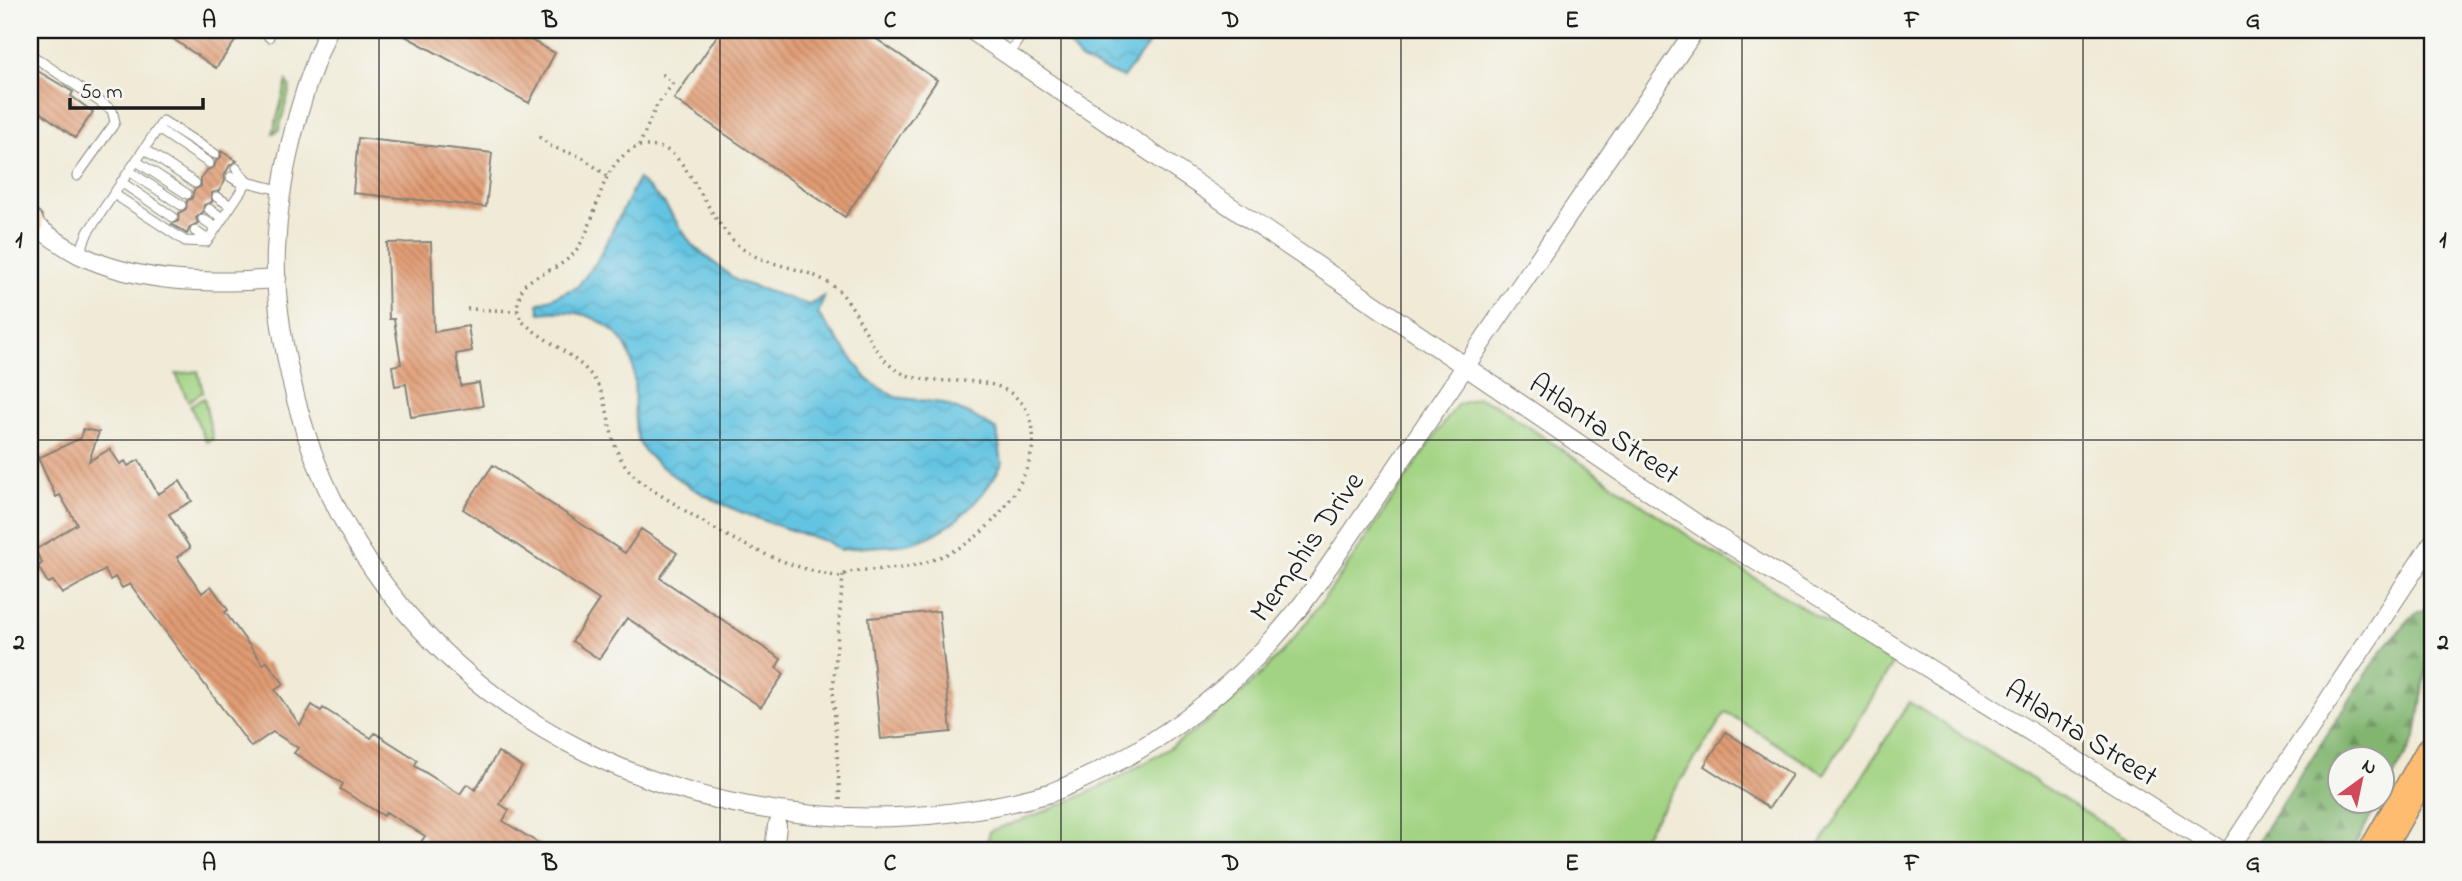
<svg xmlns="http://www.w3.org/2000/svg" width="2462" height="881" font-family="'Indie Flower',sans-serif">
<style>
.green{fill:#a2d382;stroke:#5f784f;stroke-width:2}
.forest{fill:url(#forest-firs);stroke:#4e6846;stroke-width:2}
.water{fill:url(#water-waves);stroke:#40707f;stroke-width:2}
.building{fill:url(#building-back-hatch)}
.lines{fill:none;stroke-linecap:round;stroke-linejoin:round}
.lane-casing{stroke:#868379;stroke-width:11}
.street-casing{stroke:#868379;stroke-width:20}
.secondary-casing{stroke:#868379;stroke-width:29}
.highway-casing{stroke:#868379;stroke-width:36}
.path{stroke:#868379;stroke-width:3.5;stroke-dasharray:2 5;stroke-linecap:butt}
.lane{stroke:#fff;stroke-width:9}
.street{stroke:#fff;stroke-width:18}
.secondary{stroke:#fee4c5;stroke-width:26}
.highway{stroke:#fdbc6f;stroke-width:33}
.grid{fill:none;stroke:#1c1c1c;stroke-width:2;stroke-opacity:0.55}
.labels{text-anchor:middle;stroke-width:6;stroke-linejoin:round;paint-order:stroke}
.street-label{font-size:30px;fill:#1c1c1c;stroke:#f6f6f2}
.neatline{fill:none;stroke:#1c1c1c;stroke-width:2.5}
.grid-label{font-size:23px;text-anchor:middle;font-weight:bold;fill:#1c1c1c}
</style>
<defs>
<pattern id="forest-firs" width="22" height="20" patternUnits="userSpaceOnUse" patternTransform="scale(1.75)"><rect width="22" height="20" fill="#81b570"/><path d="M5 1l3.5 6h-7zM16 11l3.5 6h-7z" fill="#69925b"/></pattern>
<pattern id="water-waves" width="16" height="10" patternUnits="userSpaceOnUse" patternTransform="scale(1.75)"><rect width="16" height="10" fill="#64c4e2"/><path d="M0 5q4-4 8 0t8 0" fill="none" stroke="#56a8c1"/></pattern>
<pattern id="building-back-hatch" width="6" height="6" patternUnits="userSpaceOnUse" patternTransform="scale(1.75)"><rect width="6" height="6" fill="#e19c74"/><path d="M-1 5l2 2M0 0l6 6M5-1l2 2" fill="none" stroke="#b67e5e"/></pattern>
</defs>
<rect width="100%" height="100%" fill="#f6f6f2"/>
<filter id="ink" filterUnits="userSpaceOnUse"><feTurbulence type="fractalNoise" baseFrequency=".0143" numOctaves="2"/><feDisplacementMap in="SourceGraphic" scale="14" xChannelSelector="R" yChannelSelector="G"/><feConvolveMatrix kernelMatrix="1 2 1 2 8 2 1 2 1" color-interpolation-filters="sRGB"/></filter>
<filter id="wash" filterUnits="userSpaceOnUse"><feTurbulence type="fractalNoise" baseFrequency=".00686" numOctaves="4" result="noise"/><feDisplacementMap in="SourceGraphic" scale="28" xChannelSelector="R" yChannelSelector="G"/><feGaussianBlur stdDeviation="1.57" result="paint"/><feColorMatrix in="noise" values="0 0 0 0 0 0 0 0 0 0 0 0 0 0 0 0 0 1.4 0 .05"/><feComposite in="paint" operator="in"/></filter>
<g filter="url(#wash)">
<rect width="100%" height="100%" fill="#f0ead6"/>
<path class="green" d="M287,81L290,87L279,130L273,133Z
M198,371L203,392L188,401L176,374Z
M204,398L213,439L206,442L190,405Z
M1477,398L1495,404L1705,547L1893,664L1824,774L1726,712L1634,851H985L990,831C1113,791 1224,729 1305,624C1360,554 1404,476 1457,405Z
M1909,702L2147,851H1816Z"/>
<path class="forest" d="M2432,607V633L2416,737L2382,797V758H2340V800L2380,801L2351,851H2251L2383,649L2415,613Z"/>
<path class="water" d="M1069,30H1159L1123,78L1081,60L1067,43Z
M638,179L664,203L692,245L737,281L809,305L824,296L818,314L869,381L895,397L942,403L971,415L997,430L1002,464C982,502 943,541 898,545C878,547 859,546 839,550L828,542C764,522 698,502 648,455C617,426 656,363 610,328C587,311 568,310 540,313L538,304L577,287L597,261Z"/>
<g id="blocks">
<path class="building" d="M160,30H243L216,68Z
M394,30H512L555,53L529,103Z
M721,30H863L937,80L845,217L674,99Z
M36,70L73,92L71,96L93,112L75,138L30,104V79Z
M358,138L492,153L486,207L353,193Z
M221,151L237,161L230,165L224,176L225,181L219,191L212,193V202L204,205L203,212L196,218L198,223L190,227L187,234L172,224L178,221L179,213L186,209L187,201L192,198L194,190L201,186V179L207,170L214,167L216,161L221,157Z
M431,242L434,332L468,326L472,351L456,354L461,386L479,383L483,406L411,417L406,384L395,386L392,366L401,364L394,319H389L387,243Z
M83,429L99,432L89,461L110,449L120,464L125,461L128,466L139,460L158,494L180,481L192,501L169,514L190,548L177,557L202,593L211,586L228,610L225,612L263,664L267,662L284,684L275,690L300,725L312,705L321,711L323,708L371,738L375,733L417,760L415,766L460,794L467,784L475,790L498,752L522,767L500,804L509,810L503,821L551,851H415L425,836L386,812L384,816L340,789L343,784L294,753L298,748L273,732L251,747L130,584L122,588L115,577L110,580L105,570L62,594L53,581L48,583L38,567L42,563L35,550L77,524L60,495L56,497L38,458L81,438Z
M493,465L625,553L641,529L677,553L660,578L781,659L776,668L784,674L761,707L627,618L599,659L572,641L599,600L463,509Z
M939,611L951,732L881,739L869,618Z
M1726,732L1792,775L1769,808L1704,766Z"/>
</g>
</g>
<g filter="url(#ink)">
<use href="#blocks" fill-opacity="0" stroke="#868379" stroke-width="2"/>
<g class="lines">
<defs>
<path id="lane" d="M264,30L269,37
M30,54L112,110L115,122L112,127L77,176
M1008,55L1025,30
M158,129L209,163
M144,149L195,183
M136,161L187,194
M236,168L247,182
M129,171L181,205
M231,177L244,185
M121,182L173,217
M114,194L185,241L207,242L247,182L284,191
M217,197L231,206
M209,209L223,218
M203,219L216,228
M195,231L208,240
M79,254L88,232L163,121L215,154"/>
<path id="street" d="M328,30C299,98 279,175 276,250C274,299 284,352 296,400C382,726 731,881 1050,793C1157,751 1244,684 1312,591L1695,30
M971,30L1700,526L2222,851
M30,222C46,233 62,246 80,255C141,284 211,284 277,279
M774,851L777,826
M2229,851L2432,543"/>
<path id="secondary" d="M30,222V223"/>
<path id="highway" d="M2376,851L2432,753"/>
</defs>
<use href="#lane" class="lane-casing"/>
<use href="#street" class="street-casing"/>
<use href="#secondary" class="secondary-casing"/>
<use href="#highway" class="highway-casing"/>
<path class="path" d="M539,137L552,147L582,157L607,176
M639,146C648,146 657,146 665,149C692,162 711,227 743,249C772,270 811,265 839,291C864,315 870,359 904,374C941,390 988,368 1020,401C1056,441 1011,508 978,535C964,547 944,556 927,562C903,571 873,568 848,572L840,577C779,566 726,538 675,504C659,494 640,484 628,469C608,445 612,416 600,389C585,358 549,345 524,323C513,312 518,298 524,285C541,271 563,269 577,249C601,216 596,164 639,146Z
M639,146L656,107L673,83L662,74
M467,309L517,311
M840,800L833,690L843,575
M975,851L977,838"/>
<use href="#lane" class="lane"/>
<use href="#street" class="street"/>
<use href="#secondary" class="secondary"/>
<use href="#highway" class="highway"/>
</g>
</g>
<path class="grid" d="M379,30V851M720,30V851M1061,30V851M1401,30V851M1742,30V851M2083,30V851M30,440H2432"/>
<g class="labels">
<g class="street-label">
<text transform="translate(1605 428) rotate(34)" y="10">Atlanta Street</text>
<text transform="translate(1306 546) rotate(-55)" y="10">Memphis Drive</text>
<text transform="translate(2082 732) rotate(32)" y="10">Atlanta Street</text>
</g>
</g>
<rect width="2462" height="881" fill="none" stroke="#f6f6f2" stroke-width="77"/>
<g transform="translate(2361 780) rotate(33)"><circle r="33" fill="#f6f6f2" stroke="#9f9f9c" stroke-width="2"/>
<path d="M0-5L12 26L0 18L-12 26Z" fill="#d1495b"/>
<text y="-10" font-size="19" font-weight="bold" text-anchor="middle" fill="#1c1c1c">N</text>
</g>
<path d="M70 98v10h133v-10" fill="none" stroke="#1c1c1c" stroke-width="3.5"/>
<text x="80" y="98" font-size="21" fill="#1c1c1c" stroke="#f6f6f2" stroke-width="5" paint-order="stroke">50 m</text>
<rect x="38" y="38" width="2386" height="804" class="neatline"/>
<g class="grid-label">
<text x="209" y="27">A</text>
<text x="550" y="27">B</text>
<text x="890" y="27">C</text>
<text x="1231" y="27">D</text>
<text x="1572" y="27">E</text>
<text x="1912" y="27">F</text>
<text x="2253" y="27">G</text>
<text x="19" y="247">1</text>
<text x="2443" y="247">1</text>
<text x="19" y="649">2</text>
<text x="2443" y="649">2</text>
<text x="209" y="870">A</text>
<text x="550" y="870">B</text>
<text x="890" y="870">C</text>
<text x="1231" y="870">D</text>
<text x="1572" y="870">E</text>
<text x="1912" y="870">F</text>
<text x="2253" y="870">G</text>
</g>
</svg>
